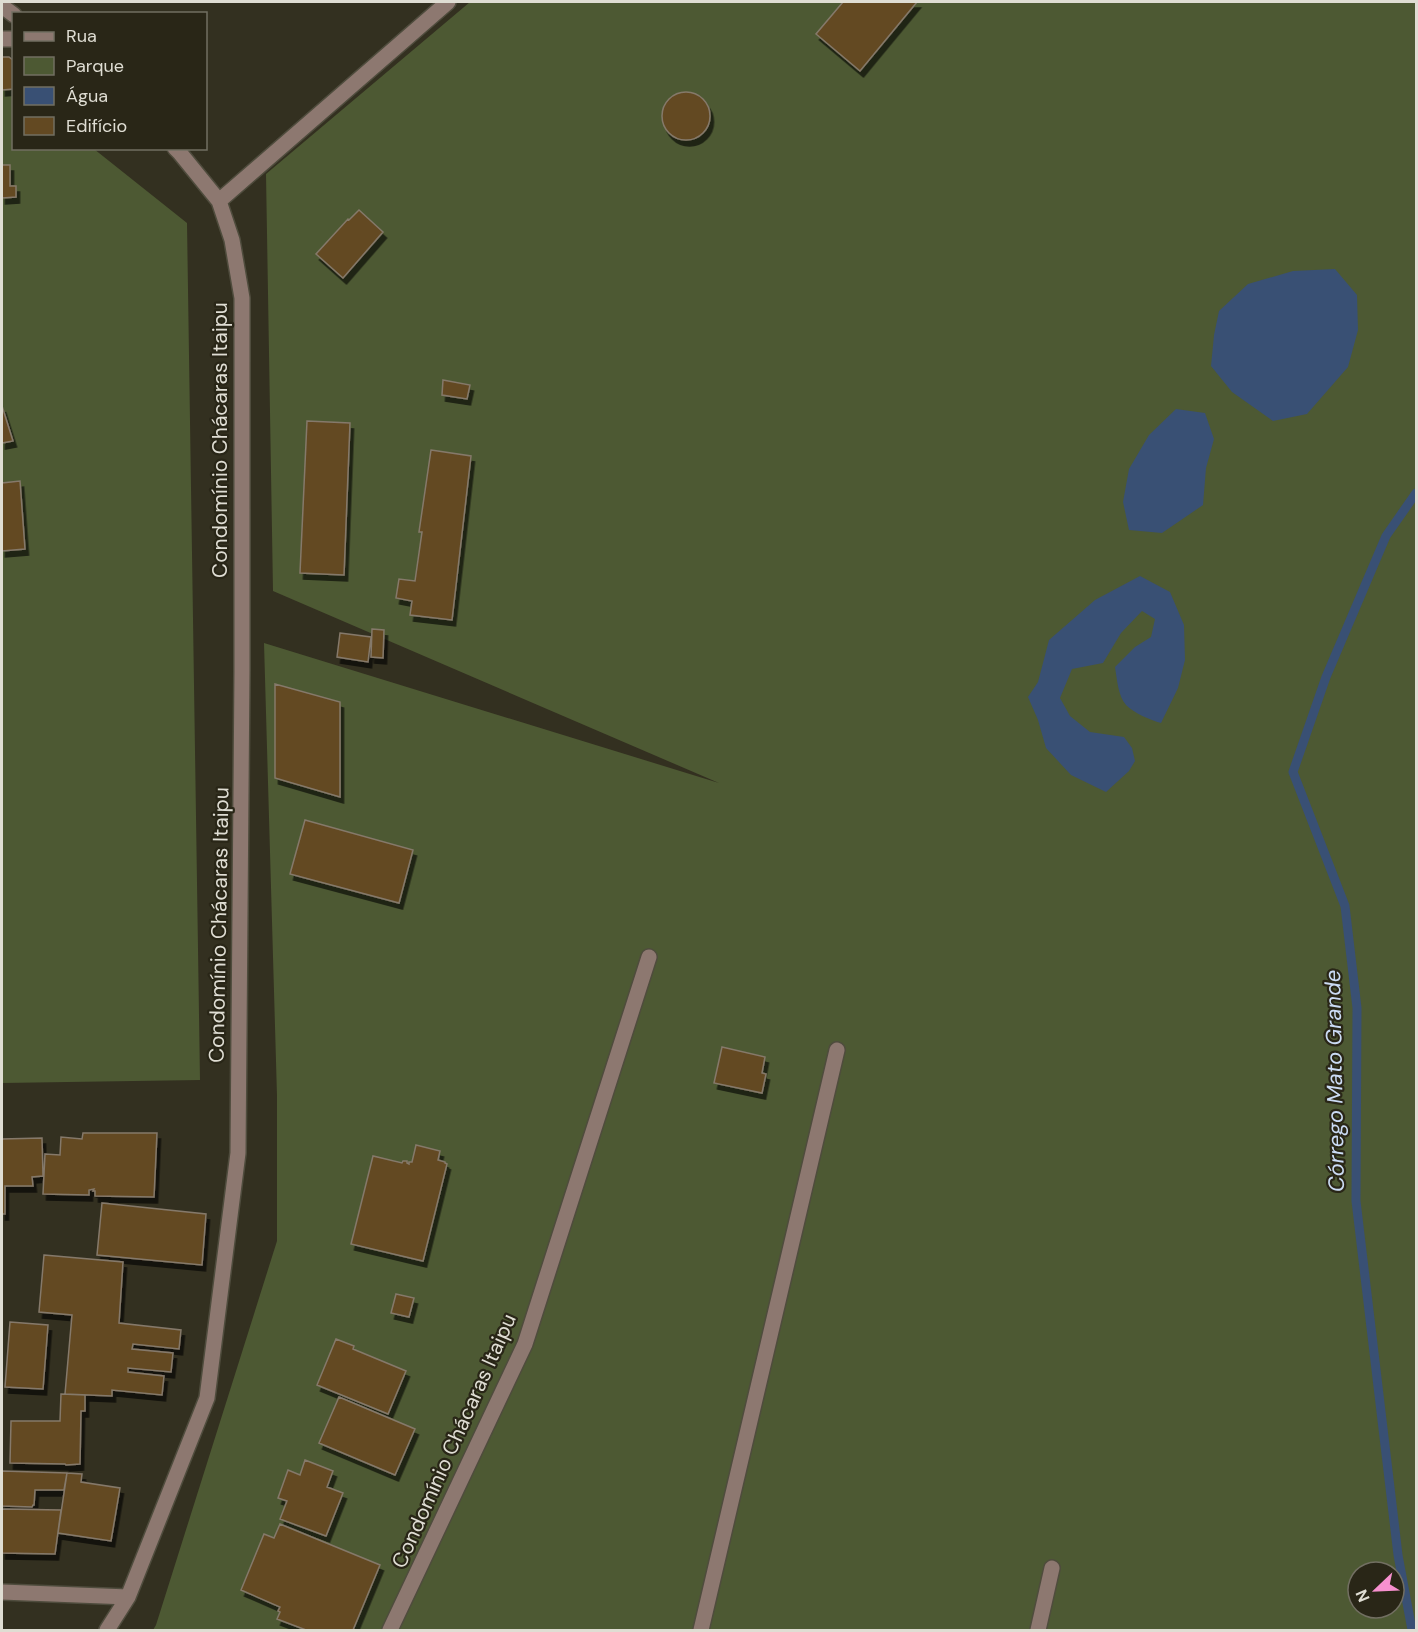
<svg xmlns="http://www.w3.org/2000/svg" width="1418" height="1632" font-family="'DM Sans',sans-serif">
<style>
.green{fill:#4d5933;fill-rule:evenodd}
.water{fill:#395074}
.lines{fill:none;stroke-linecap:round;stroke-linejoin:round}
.stream{stroke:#395074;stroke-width:9}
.building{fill:#634922;stroke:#85796a;stroke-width:1.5;filter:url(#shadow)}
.minor-casing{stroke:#4f4c3d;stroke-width:18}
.minor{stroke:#8d7870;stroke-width:15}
.labels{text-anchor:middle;stroke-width:4.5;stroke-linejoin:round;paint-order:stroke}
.street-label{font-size:21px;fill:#dfddd3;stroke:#292617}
.water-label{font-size:22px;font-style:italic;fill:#cbdbf4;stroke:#292617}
</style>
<defs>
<filter id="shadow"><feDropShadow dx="3.5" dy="6" stdDeviation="0" flood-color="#0009"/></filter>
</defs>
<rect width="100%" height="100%" fill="#333020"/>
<path class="green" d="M470,2H1416V1630H153L156,1625L277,1241V1096L264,643L719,783L273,591L266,174ZM1358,1572H1394V1608H1358Z
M2,90H13L14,148L94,149L187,223L200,1080L2,1083Z"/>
<path class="water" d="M1335,269L1357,295L1358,330L1348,367L1307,414L1273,421L1232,392L1211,366L1214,335L1219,311L1248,284L1293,271Z
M1176,409L1205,413L1214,439L1206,468L1203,505L1162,533L1129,530L1123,502L1129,469L1149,435Z
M1140,576L1170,592L1184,625L1185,660L1178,688L1161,723C1150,720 1134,713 1126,705C1118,696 1117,679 1115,667L1135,647L1151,637L1155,619L1142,611L1121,633L1103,663L1072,669L1060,698L1070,716L1090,732L1124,737L1132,748L1135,761L1129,771L1106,792L1071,775L1046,748L1038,720L1028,697L1038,682L1049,640L1095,600Z"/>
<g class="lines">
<path class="stream" d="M1412,1630L1398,1555L1356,1201L1357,1008L1345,906L1293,772L1326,677L1386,536L1416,493"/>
</g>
<path class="building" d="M843,2H917L860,71L816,34Z
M2,57H9L14,61V89L2,90Z
M662 116a24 24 0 1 1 48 0a24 24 0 1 1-48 0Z
M2,165H10V186H16V197L2,198Z
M359,210L383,232L343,278L316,254L348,219L349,220Z
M443,380L470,385L467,399L442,395Z
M2,406L13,441L2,443Z
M307,421L350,423L344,575L300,573Z
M431,450L471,456L452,620L410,615L412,601L396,598L399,579L415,581L422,532H419Z
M20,481L25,549L2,551V483Z
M372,629L384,630L383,658L371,657Z
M340,633L371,637L368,662L337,657Z
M275,684L340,702V797L275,778Z
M305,820L413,850L399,903L290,874Z
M722,1047L765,1057L762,1073L766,1074L762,1093L714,1083Z
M83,1133H157L154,1197L95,1196V1191H93L94,1189L89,1190V1195L43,1194L45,1154L60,1155L61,1137L82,1139Z
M42,1138L43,1176L32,1177L33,1186H5V1214H2V1139Z
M416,1145L440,1151L438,1160L445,1162V1163L447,1164L423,1261L351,1244L373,1156L402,1163L403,1161H407V1163L409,1164V1162H412Z
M102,1203L206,1214L202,1265L97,1255Z
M44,1255L123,1262L119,1323L181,1330L179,1349L133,1344L132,1349L173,1353L171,1372L128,1368V1372L164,1376L162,1395L112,1390V1396L65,1394L72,1315L39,1312Z
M396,1294L414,1298L409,1317L391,1313Z
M10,1322L48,1325L43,1389L5,1387Z
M336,1339L354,1346L353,1349L406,1371L388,1414L317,1385Z
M61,1394L85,1395V1411H81L80,1464L66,1465L65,1464L10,1463L11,1421H60Z
M339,1397L415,1429L395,1475L319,1443Z
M305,1460L333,1471L327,1487L343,1493L326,1536L280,1519L287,1501L278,1498L288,1470L300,1475Z
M2,1471L67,1473L64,1490H35L34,1505H33L32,1507L2,1506Z
M67,1473L82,1474L81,1482L120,1488L111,1541L58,1533Z
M2,1509L61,1510L55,1554L2,1553Z
M280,1524L380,1565L353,1630H306L277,1619L280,1612L278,1611L280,1607L241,1590L264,1534L274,1538Z"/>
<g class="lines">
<defs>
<path id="minor" d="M2,6L14,15
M2,39H14
M219,201L448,2
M2,1592L128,1597
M107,1630L128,1597L207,1398L238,1153L242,671V298L232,240L219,201L180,153L175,148
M390,1630L525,1344L649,957
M701,1630L837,1050
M1038,1630L1052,1568"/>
</defs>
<use href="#minor" class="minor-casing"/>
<use href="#minor" class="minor"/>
</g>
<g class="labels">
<g class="street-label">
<text transform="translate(220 440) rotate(-90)" y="7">Condomínio Chácaras Itaipu</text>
<text transform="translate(219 925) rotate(-89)" y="7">Condomínio Chácaras Itaipu</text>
<text transform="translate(454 1441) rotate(-66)" y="7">Condomínio Chácaras Itaipu</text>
</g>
<g class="water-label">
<text transform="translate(1334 1081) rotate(-91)" y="8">Córrego Mato Grande</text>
</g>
</g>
<rect width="1418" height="1632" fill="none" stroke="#dfddd3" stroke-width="6"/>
<rect x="12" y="12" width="195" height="138" fill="#292617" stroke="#726f62" stroke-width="1.5"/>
<rect x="24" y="32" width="30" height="9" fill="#8d7870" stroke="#726f62" stroke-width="1.5"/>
<text x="66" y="42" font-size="18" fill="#dfddd3">Rua</text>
<rect x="24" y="57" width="30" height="18" fill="#4d5933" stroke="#726f62" stroke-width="1.5"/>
<text x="66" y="72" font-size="18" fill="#dfddd3">Parque</text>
<rect x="24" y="87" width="30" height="18" fill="#395074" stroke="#726f62" stroke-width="1.5"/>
<text x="66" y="102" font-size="18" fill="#dfddd3">Água</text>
<rect x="24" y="117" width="30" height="18" fill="#634922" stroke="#726f62" stroke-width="1.5"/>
<text x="66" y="132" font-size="18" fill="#dfddd3">Edifício</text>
<g transform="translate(1376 1590) rotate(247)"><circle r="28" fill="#292617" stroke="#726f62" stroke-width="1.5"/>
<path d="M0-4.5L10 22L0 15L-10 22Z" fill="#f790cf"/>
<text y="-9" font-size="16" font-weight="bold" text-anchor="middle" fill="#dfddd3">N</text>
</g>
</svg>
